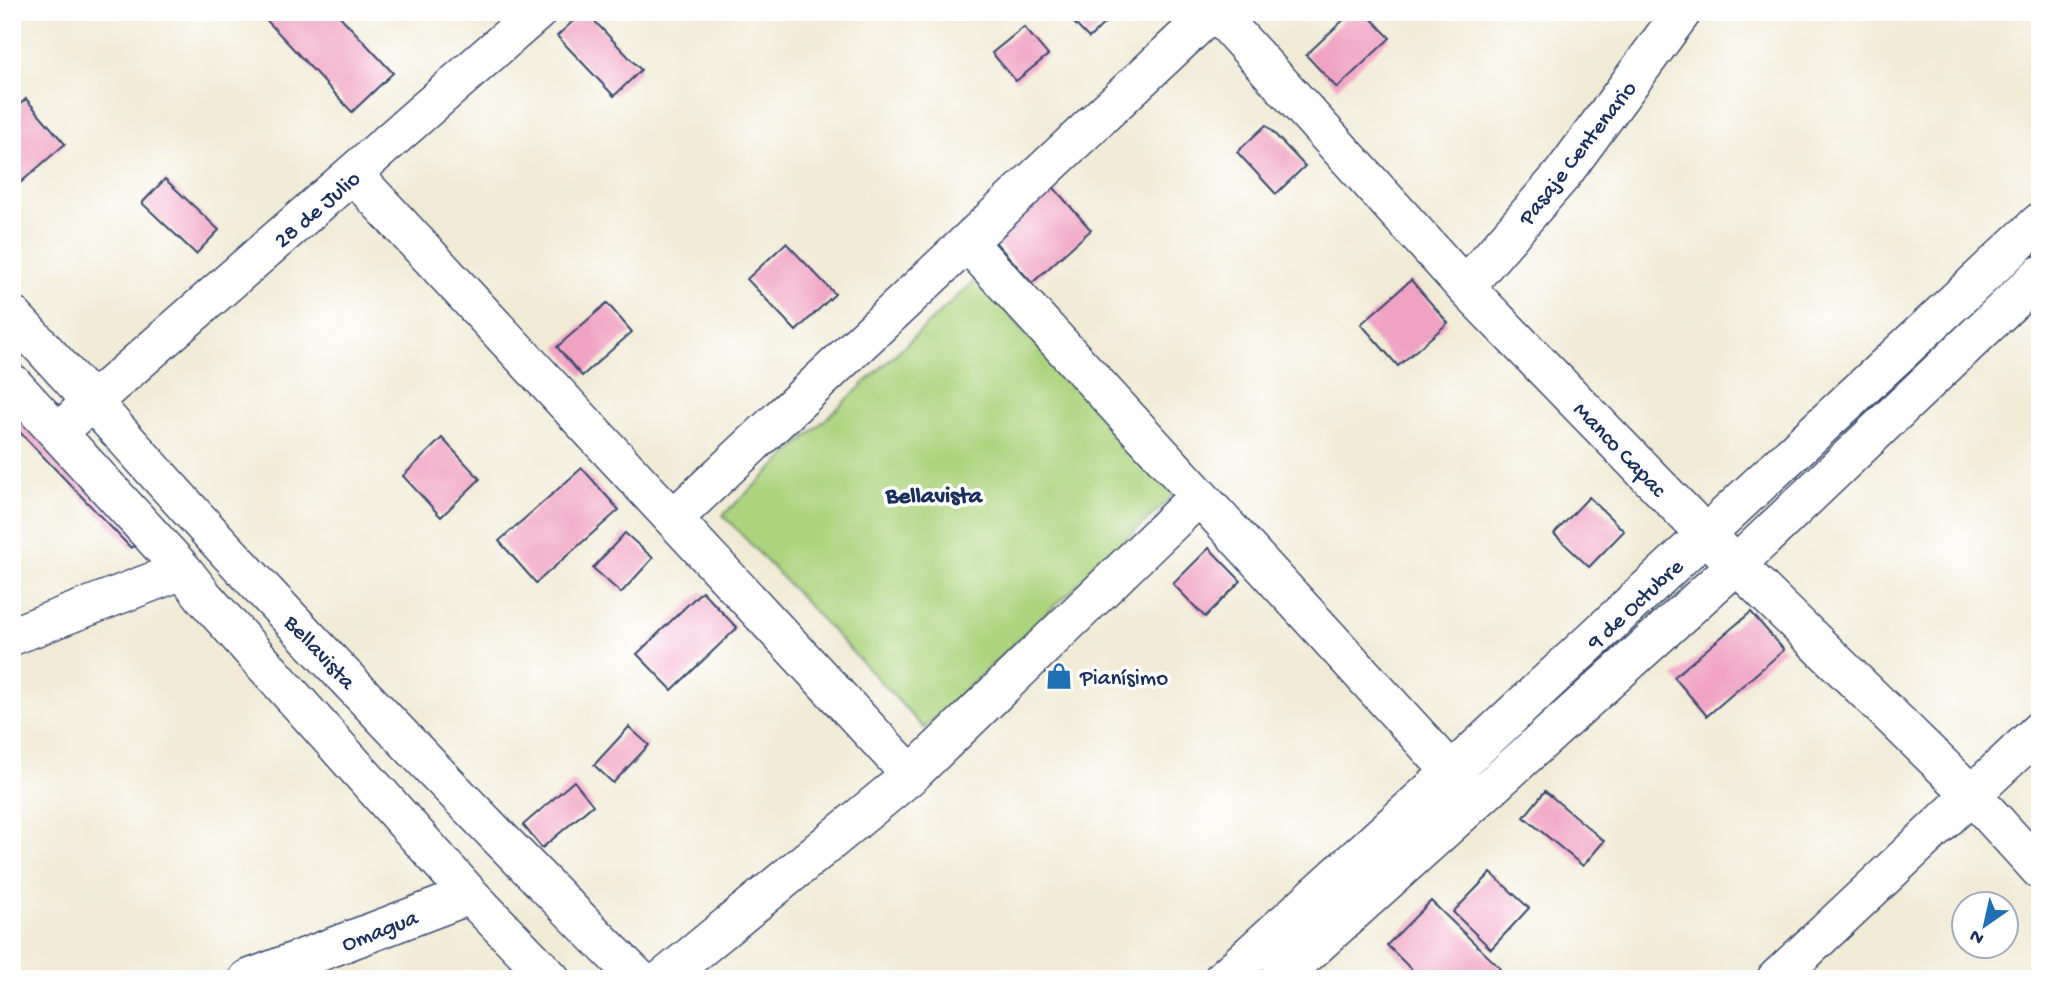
<svg xmlns="http://www.w3.org/2000/svg" width="2052" height="991" font-family="'Gochi Hand',sans-serif">
<style>
.park{fill:#acd47e;stroke:#64826e;stroke-width:2}
.building{fill:#f0a2c3}
.lines{fill:none;stroke-linecap:round;stroke-linejoin:round}
.minor-casing{stroke:#3b4b70;stroke-width:41}
.minor{stroke:#fff;stroke-width:38}
.labels{text-anchor:middle;stroke-width:7;stroke-linejoin:round;paint-order:stroke}
.street-label{font-size:23px;fill:#1b2f5e;stroke:#fff}
.poi-label{font-size:23px;fill:#1b2f5e;stroke:#fff;text-anchor:start}
.neighbourhood-label{font-size:24px;font-weight:bold;fill:#1b2f5e;stroke:#fff}
</style>
<rect width="100%" height="100%" fill="#fff"/>
<filter id="ink" filterUnits="userSpaceOnUse"><feTurbulence type="fractalNoise" baseFrequency=".0143" numOctaves="2"/><feDisplacementMap in="SourceGraphic" scale="14" xChannelSelector="R" yChannelSelector="G"/><feConvolveMatrix kernelMatrix="1 2 1 2 8 2 1 2 1" color-interpolation-filters="sRGB"/></filter>
<filter id="wash" filterUnits="userSpaceOnUse"><feTurbulence type="fractalNoise" baseFrequency=".00686" numOctaves="4" result="noise"/><feDisplacementMap in="SourceGraphic" scale="28" xChannelSelector="R" yChannelSelector="G"/><feGaussianBlur stdDeviation="1.57" result="paint"/><feColorMatrix in="noise" values="0 0 0 0 0 0 0 0 0 0 0 0 0 0 0 0 0 1.4 0 .05"/><feComposite in="paint" operator="in"/></filter>
<g filter="url(#wash)">
<rect width="100%" height="100%" fill="#f1ebd5"/>
<path class="park" d="M976,279L1177,492L924,728L723,515Z"/>
<g id="blocks">
<path class="building" d="M259,12H336L393,73L352,112Z
M583,12H586L641,70L614,96L557,36Z
M1063,12H1116L1089,38Z
M1352,12H1365L1390,38L1337,88L1306,55Z
M1024,27L1048,55L1016,81L992,53Z
M26,99L65,144L12,190V111Z
M1266,125L1305,166L1276,194L1237,152Z
M165,179L219,230L196,254L142,203Z
M1047,180L1091,230L1032,283L987,233Z
M786,243L835,294L796,331L747,279Z
M1411,280L1448,323L1398,366L1361,324Z
M607,303L632,332L582,376L557,347Z
M12,394L145,535L131,548L12,424Z
M442,438L480,479L441,517L403,476Z
M582,468L619,510L536,583L499,541Z
M1589,497L1624,531L1589,567L1554,534Z
M625,533L653,558L621,593L593,568Z
M1209,548L1241,581L1205,617L1173,584Z
M702,591L737,628L672,690L637,654Z
M1751,612L1784,650L1707,716L1674,677Z
M629,727L649,745L613,783L594,765Z
M574,781L593,805L542,848L523,825Z
M1545,791L1604,841L1583,866L1524,817Z
M1491,873L1529,908L1491,949L1453,912Z
M1431,901L1500,968L1489,979H1421L1387,945Z"/>
</g>
</g>
<g filter="url(#ink)">
<use href="#blocks" fill-opacity="0" stroke="#3b4b70" stroke-width="2"/>
<g class="lines">
<defs>
<path id="minor" d="M1216,12L1465,287L1706,535L1971,794L2040,870
M354,175L911,775
M967,242L1469,791
M1465,287L1562,175L1682,12
M12,315C85,392 155,473 227,551C362,696 498,839 639,979
M12,383L183,570L204,597L470,895L551,979
M75,417L537,12
M674,518L1212,12
M12,636L183,570
M248,979L470,895
M663,979L911,775L1199,496
M1223,979L1451,772L2040,222
M1279,979L1736,565L2040,275
M1776,979L2040,730"/>
</defs>
<use href="#minor" class="minor-casing"/>
<use href="#minor" class="minor"/>
</g>
</g>
<defs>
<symbol id="shop-bare" viewBox="-9 -9 18 18"><path d="M-5-2.5h2.3a2.7 3.5 0 0 1 5.4 0H5L5.5 6h-11ZM-1.5-2.5h3a1.5 2.3 0 0 0-3 0Z" fill="#1f6fb2" stroke="#fff" stroke-width="2.5" paint-order="stroke"/></symbol>
</defs>
<g fill-rule="evenodd">
<use href="#shop-bare" x="1040" y="657" width="38" height="38"/>
</g>
<g class="labels">
<g class="street-label">
<text transform="translate(1576 152) rotate(-52)" y="8">Pasaje Centenario</text>
<text transform="translate(316 208) rotate(-41)" y="8">28 de Julio</text>
<text transform="translate(1621 448) rotate(46)" y="8">Manco Capac</text>
<text transform="translate(1634 603) rotate(-43)" y="8">9 de Octubre</text>
<text transform="translate(321 651) rotate(47)" y="8">Bellavista</text>
<text transform="translate(379 929) rotate(-21)" y="8">Omagua</text>
</g>
<g class="poi-label">
<text x="1080" y="684">Pianísimo</text>
</g>
<g class="neighbourhood-label">
<text x="934" y="502">Bellavista</text>
</g>
</g>
<rect width="2052" height="991" fill="none" stroke="#fff" stroke-width="42"/>
<g transform="translate(1985 925) rotate(214)"><circle r="33" fill="#ffffff" stroke="#a4acbf" stroke-width="2"/>
<path d="M0-5L12 26L0 18L-12 26Z" fill="#1f6fb2"/>
<text y="-10" font-size="19" font-weight="bold" text-anchor="middle" fill="#1b2f5e">N</text>
</g>
</svg>
